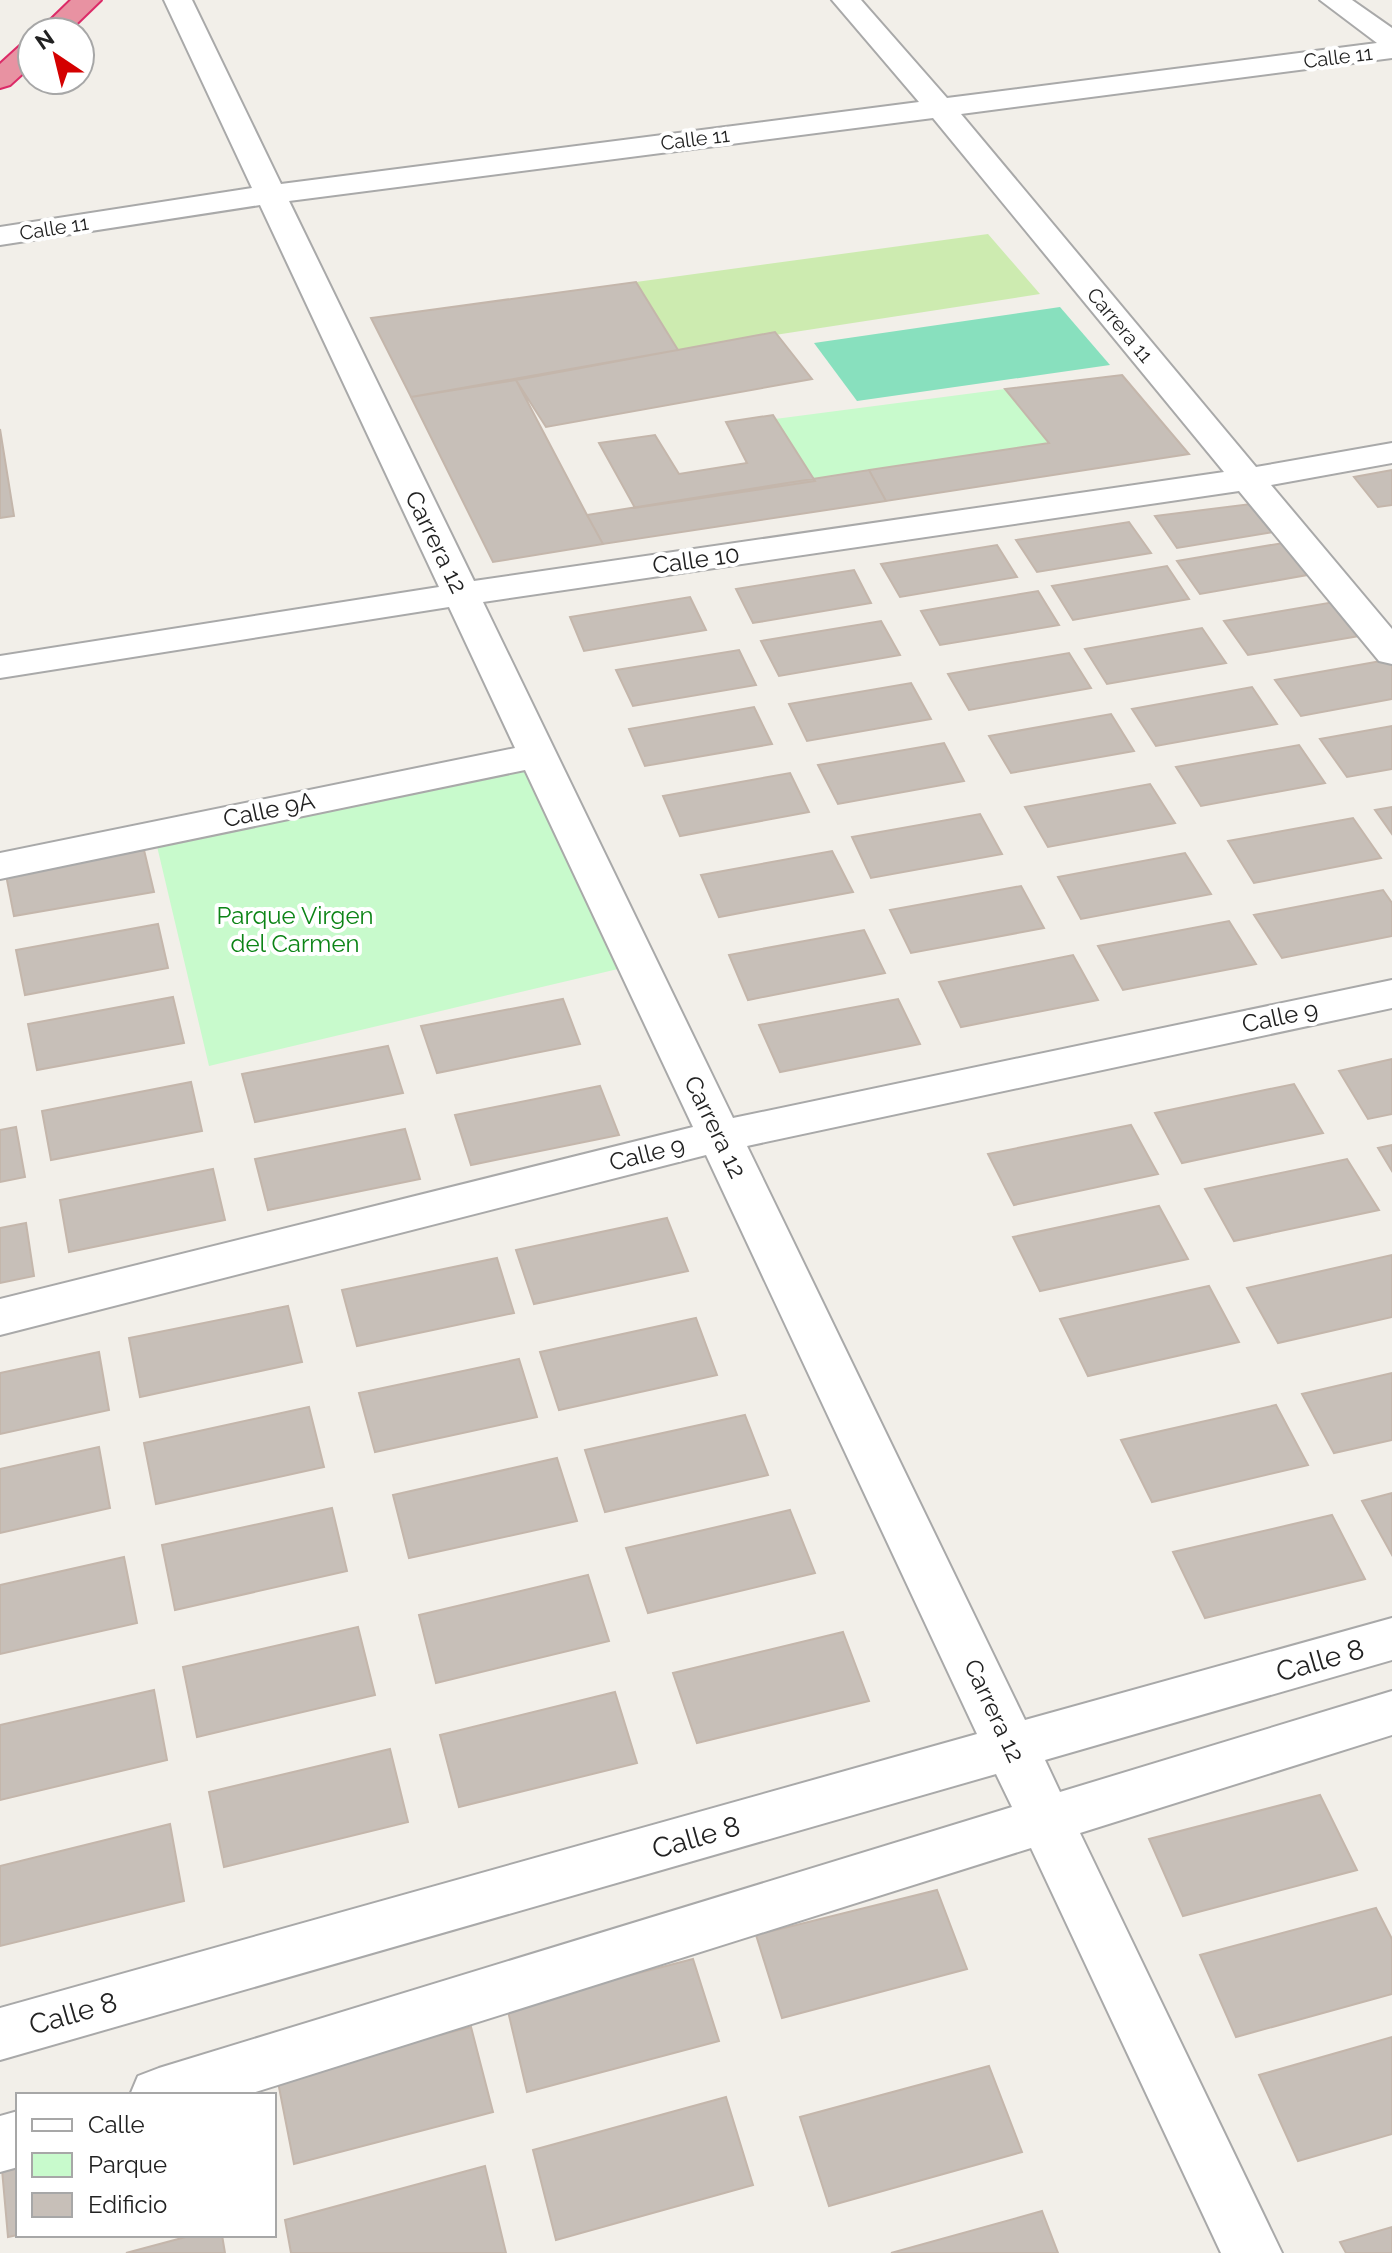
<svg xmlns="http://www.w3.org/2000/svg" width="1392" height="2253" font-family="Raleway,sans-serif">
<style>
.grass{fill:#cdebb0}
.park{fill:#c8facc}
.pitch{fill:#88e0be}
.building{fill:#c7bfb8;stroke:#c4b6ab;stroke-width:2}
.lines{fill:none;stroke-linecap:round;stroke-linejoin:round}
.minor-casing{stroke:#a9a9a9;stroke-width:4}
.highway-casing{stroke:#dc2a67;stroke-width:4}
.minor{fill:#fff;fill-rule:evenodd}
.highway{fill:#e892a2;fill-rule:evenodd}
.labels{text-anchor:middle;stroke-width:8;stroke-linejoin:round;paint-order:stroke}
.far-street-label{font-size:20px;fill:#222;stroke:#fff}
.street-label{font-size:24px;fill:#222;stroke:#fff}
.park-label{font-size:24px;fill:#0c8416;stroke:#fff}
.near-street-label{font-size:28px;fill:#222;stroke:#fff}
</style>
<rect width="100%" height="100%" fill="#f2efe9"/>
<path class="grass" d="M988,234L1040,294L678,350L636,282Z"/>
<path class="park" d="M1005,389L1049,443L814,479L775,419Z
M524,768L618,969L209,1066L156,842Z"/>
<path class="pitch" d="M1060,307L1110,365L857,401L814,343Z"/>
<path class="building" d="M636,282L678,350L411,397L371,318Z
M775,332L812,379L546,427L516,380Z
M1122,375L1189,454L886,501L869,470L1049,443L1005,389Z
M516,380L587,515L603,544L493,562L411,397Z
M773,415L815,481L635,508L599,443L655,435L679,474L747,463L726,422Z
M0,429L14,516L0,518Z
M869,470L886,501L603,544L587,515Z
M1392,470V505L1378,507L1354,477Z
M1251,504L1279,531L1177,548L1155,516Z
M1129,522L1151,553L1037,572L1016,540Z
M1289,542L1313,574L1200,594L1177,561Z
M997,545L1017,577L900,597L881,564Z
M1167,566L1189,599L1073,620L1052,586Z
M854,570L871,603L753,623L736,589Z
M1038,591L1059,625L940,645L921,611Z
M690,597L706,630L584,651L570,617Z
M1340,601L1365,635L1248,655L1224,621Z
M881,621L900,655L779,676L761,641Z
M1202,628L1226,663L1107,684L1085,649Z
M739,650L756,685L633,706L616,670Z
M1069,653L1091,688L969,710L948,674Z
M1392,659V699L1301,716L1275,680Z
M911,683L931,719L807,741L789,704Z
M1252,687L1277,724L1156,746L1132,709Z
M754,707L772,744L645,766L629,729Z
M1111,714L1134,751L1011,773L989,736Z
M1392,726V769L1347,777L1320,739Z
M944,743L964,781L838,804L818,765Z
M1299,745L1325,783L1201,806L1176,767Z
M790,773L809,812L680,836L663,796Z
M1150,784L1175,823L1048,847L1025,807Z
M1392,807V834L1375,810Z
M980,814L1002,854L871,878L852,837Z
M1353,818L1381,858L1254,883L1228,841Z
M144,850L154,892L14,916L6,875Z
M832,851L853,892L719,917L701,875Z
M1185,853L1211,894L1081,919L1058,877Z
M1021,886L1044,928L911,953L890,910Z
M1383,890L1392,903V936L1282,958L1254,915Z
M1229,921L1256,964L1123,990L1098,946Z
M158,924L168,968L25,995L16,950Z
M864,930L885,973L748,1000L729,955Z
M1073,955L1098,1000L961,1027L939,982Z
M173,997L184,1043L37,1070L28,1024Z
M563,999L580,1044L437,1073L421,1026Z
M898,999L920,1044L780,1072L759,1025Z
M388,1046L403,1093L255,1122L242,1074Z
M1392,1059V1114L1368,1119L1339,1071Z
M191,1082L202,1131L51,1160L42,1111Z
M1294,1084L1323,1133L1182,1163L1155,1113Z
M600,1086L619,1135L471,1165L455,1115Z
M1131,1125L1158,1174L1014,1205L988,1154Z
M16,1127L25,1177L0,1182V1130Z
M405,1129L420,1179L268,1210L255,1159Z
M1392,1145V1171L1378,1148Z
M1347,1159L1379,1210L1234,1241L1205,1189Z
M213,1169L225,1220L69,1252L60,1200Z
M1159,1206L1188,1259L1040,1291L1013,1237Z
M667,1218L688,1271L534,1304L516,1250Z
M26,1223L34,1276L0,1283V1228Z
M1392,1255V1317L1278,1343L1247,1288Z
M497,1258L514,1313L357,1346L342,1290Z
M1209,1286L1239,1342L1088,1376L1060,1319Z
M288,1306L302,1362L140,1397L129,1338Z
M696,1318L717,1375L559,1410L540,1352Z
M99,1352L109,1410L0,1434V1373Z
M519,1359L537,1417L375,1452L359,1393Z
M1392,1373V1440L1334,1453L1302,1394Z
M1276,1405L1308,1465L1152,1502L1121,1440Z
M309,1407L324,1467L156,1504L144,1443Z
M745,1415L768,1475L605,1512L585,1450Z
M99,1447L110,1508L0,1533V1469Z
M557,1458L577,1521L409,1558L393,1495Z
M1392,1493V1555L1362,1501Z
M332,1508L347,1571L175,1610L162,1545Z
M790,1510L815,1573L648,1613L626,1548Z
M1332,1515L1365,1579L1205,1618L1173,1552Z
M124,1557L137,1623L0,1654V1585Z
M588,1575L609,1641L436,1683L419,1615Z
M358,1627L375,1695L197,1737L183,1667Z
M843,1632L869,1701L697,1743L673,1673Z
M154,1690L167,1760L0,1800V1725Z
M615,1692L637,1763L459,1807L440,1735Z
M390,1749L408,1822L224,1867L209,1792Z
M1320,1795L1357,1870L1183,1916L1149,1839Z
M170,1824L184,1901L0,1946V1866Z
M937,1890L967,1969L782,2018L756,1935Z
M1376,1908L1392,1939V1994L1236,2037L1200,1955Z
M693,1959L719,2041L527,2092L507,2007Z
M471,2027L493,2112L294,2164L277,2077Z
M1392,2037V2134L1298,2161L1259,2075Z
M989,2066L1022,2152L829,2206L800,2117Z
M726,2097L753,2185L556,2240L533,2150Z
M18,2142V2235L8,2237L0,2147Z
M485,2166L506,2253H291L285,2220Z
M1042,2211L1058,2253H891Z
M1392,2227V2253H1346L1340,2242Z
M193,2235H222L225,2253H126Z"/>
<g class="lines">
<defs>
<path id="minor" d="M164,0H192L281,184L919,102L832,0H861L947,98L1377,43L1320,0H1352L1392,28V58L961,114L1256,467L1392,443V463L1271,485L1392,629V664L1379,661L1239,491L483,602L733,1118L1392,980V1008L747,1146L1025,1720L1392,1618V1660L1045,1760L1060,1792L1392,1691V1735L1080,1833L1282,2253H1221L1031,1848L246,2095H130L138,2076L159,2068L1012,1807L996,1774L0,2060V2008L977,1734L706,1155L0,1335V1299L693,1127L525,770L0,879V853L515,748L449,607L0,678V656L439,587L260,205L0,245V227L252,188ZM933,118L1224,472L474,581L289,201Z
M18,2111V2167L0,2172V2116Z"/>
<path id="highway" d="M71,0H101L68,32H38Z
M32,42V65L10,85L0,88V64L22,44Z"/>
</defs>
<use href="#minor" class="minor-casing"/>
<use href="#highway" class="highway-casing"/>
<use href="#minor" class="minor"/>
<use href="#highway" class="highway"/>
</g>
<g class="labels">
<g class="far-street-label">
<text transform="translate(1338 57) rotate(-7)" y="7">Calle 11</text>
<text transform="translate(695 139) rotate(-7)" y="7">Calle 11</text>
<text transform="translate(54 228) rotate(-9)" y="7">Calle 11</text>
<text transform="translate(1120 325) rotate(50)" y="7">Carrera 11</text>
</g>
<g class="street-label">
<text transform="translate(436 542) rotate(64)" y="8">Carrera 12</text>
<text transform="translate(696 560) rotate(-8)" y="8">Calle 10</text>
<text transform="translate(269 810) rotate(-12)" y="8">Calle 9A</text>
<text transform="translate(1280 1017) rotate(-12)" y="8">Calle 9</text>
<text transform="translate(715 1127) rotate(64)" y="8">Carrera 12</text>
<text transform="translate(647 1154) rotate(-14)" y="8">Calle 9</text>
<text transform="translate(994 1711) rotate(65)" y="8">Carrera 12</text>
</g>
<g class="park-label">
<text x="295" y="924">Parque Virgen<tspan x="295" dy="28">del Carmen</tspan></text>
</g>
<g class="near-street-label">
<text transform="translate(1320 1660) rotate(-16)" y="10">Calle 8</text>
<text transform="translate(696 1837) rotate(-16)" y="10">Calle 8</text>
<text transform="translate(73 2013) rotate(-16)" y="10">Calle 8</text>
</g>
</g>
<rect x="16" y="2093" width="260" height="144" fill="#ffffff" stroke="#a7a7a7" stroke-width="2"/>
<rect x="32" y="2119" width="40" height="12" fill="#ffffff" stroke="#a7a7a7" stroke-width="2"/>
<text x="88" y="2133" font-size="24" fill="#222222">Calle</text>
<rect x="32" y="2153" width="40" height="24" fill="#c8facc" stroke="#a7a7a7" stroke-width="2"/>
<text x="88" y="2173" font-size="24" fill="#222222">Parque</text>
<rect x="32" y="2193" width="40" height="24" fill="#c7bfb8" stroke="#a7a7a7" stroke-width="2"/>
<text x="88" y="2213" font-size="24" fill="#222222">Edificio</text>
<g transform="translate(56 56) rotate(325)"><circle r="38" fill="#ffffff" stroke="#a7a7a7" stroke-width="2"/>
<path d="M0-6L14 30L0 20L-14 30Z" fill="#d40000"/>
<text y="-12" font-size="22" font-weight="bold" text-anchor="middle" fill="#222222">N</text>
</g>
</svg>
